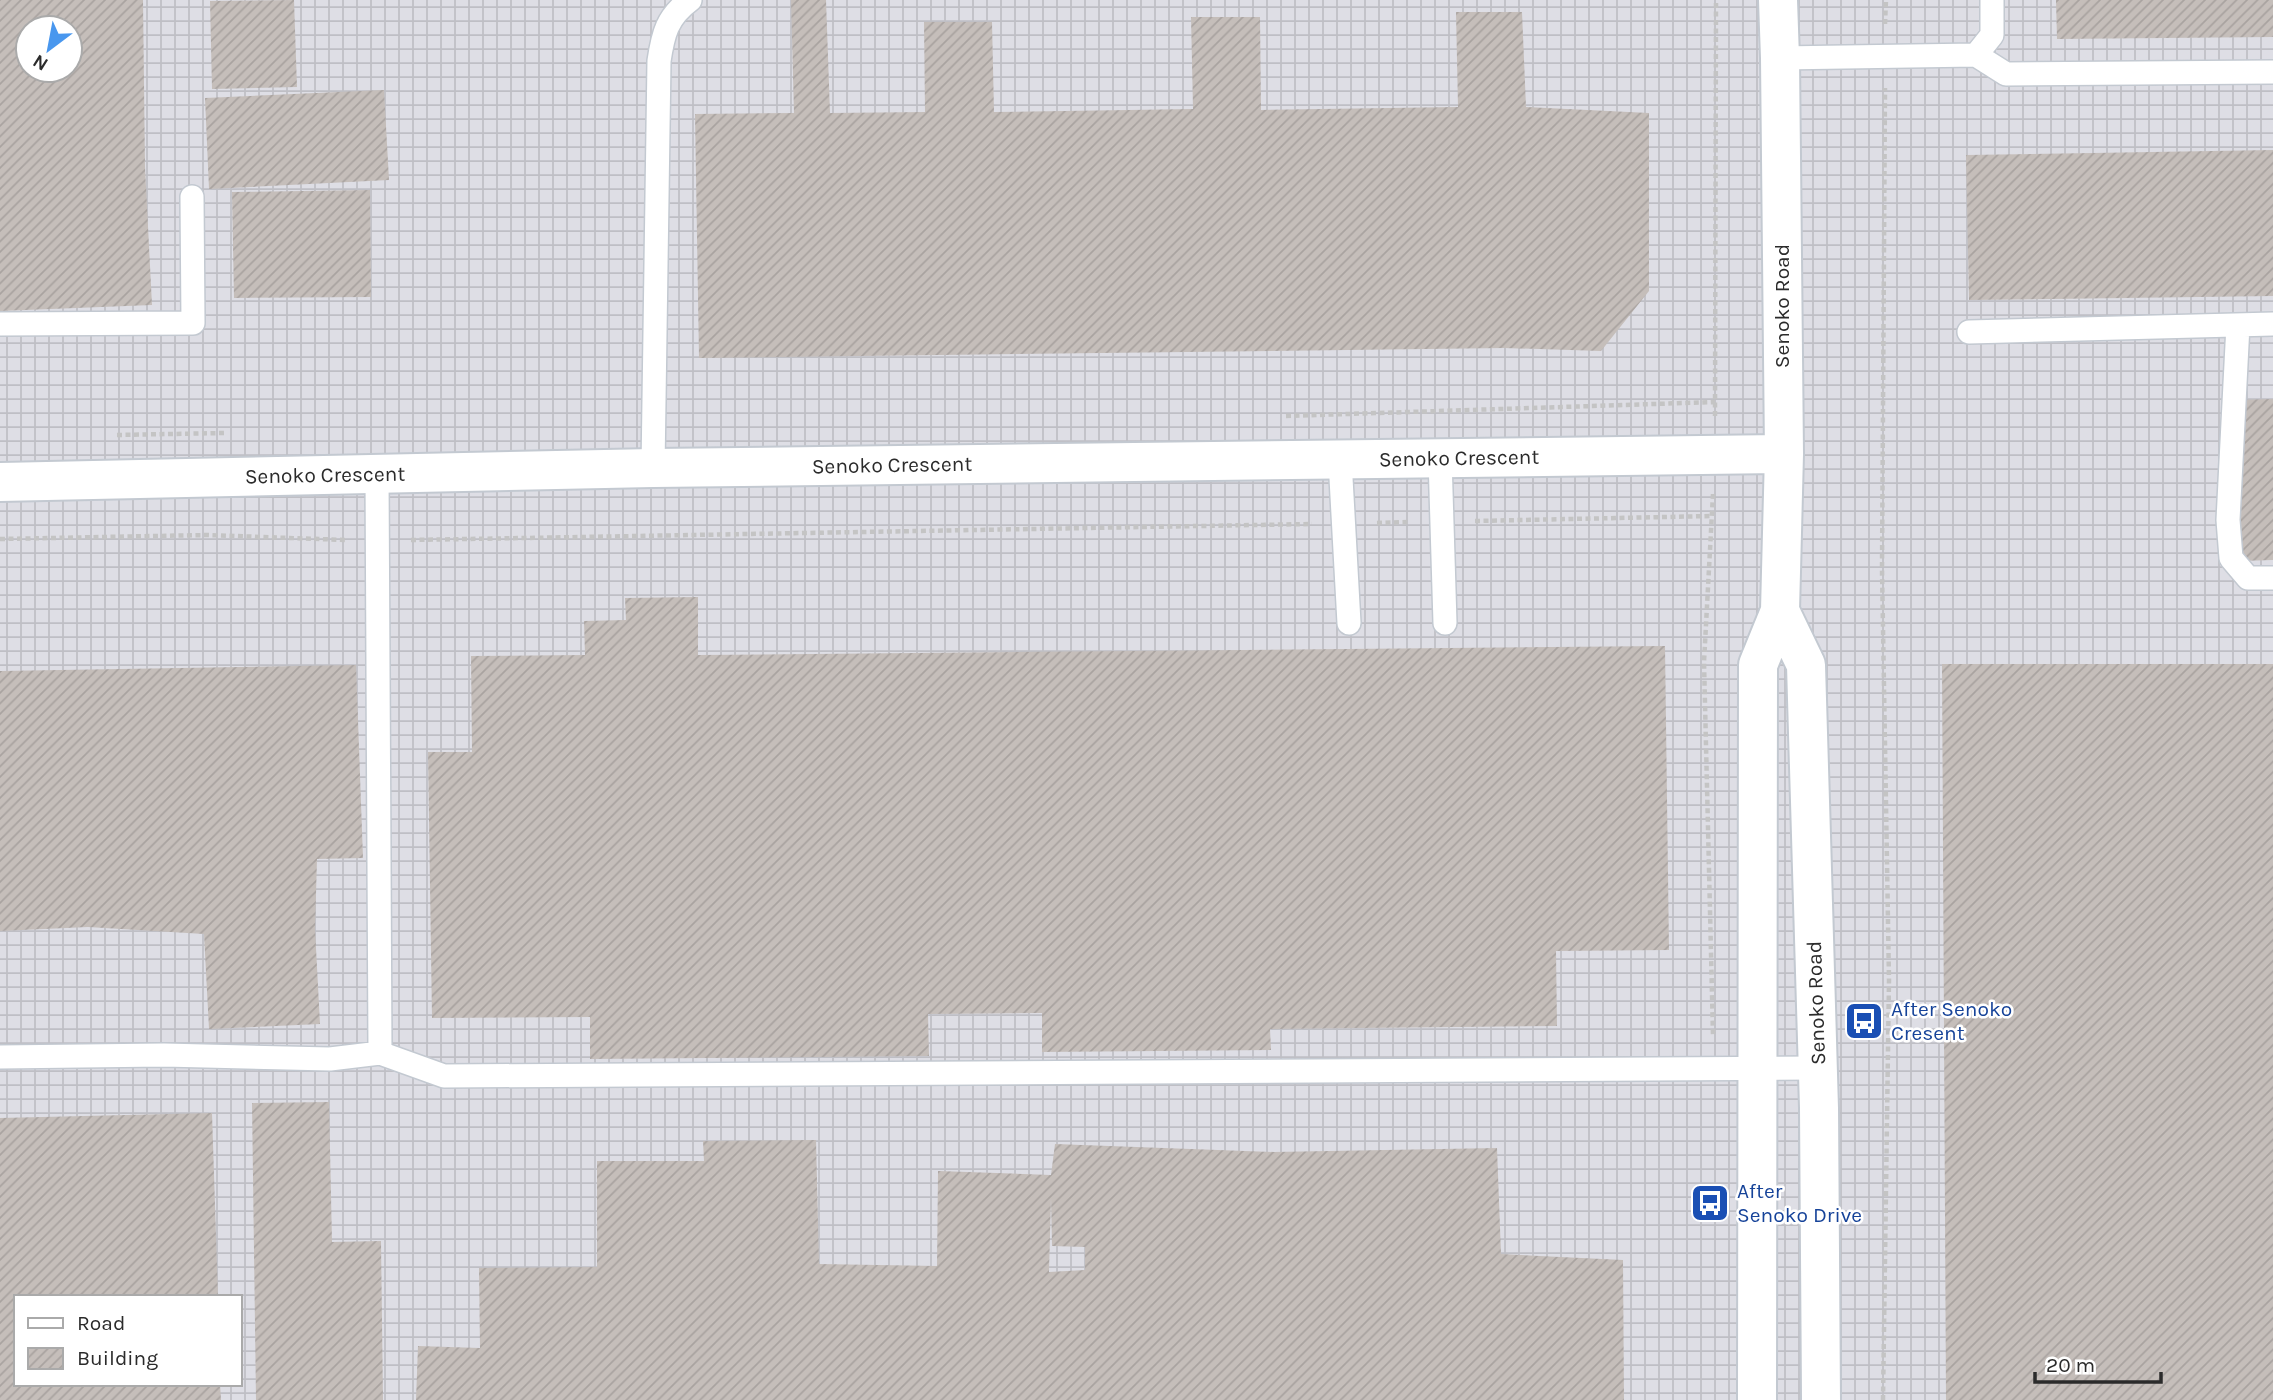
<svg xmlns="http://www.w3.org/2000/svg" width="2273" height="1400" font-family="Karla,sans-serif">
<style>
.industrial{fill:url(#industrial-grid);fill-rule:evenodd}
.building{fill:url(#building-hatch);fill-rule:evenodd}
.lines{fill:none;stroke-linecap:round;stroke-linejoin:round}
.lane-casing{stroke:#c3c9d1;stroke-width:26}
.street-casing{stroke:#c3c9d1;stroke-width:42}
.path{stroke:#c4c4c4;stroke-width:4.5;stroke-dasharray:5 3.5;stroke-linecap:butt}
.lane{stroke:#fff;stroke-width:23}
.street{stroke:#fff;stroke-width:38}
.labels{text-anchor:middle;stroke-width:5;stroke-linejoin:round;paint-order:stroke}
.street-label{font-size:21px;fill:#2b2b2b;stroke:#fff}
.transit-label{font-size:21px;fill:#164399;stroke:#fff;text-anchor:start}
</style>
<defs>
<pattern id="industrial-grid" width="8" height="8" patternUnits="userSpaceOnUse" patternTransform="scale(1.75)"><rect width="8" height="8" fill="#dedee5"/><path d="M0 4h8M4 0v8" fill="none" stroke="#bfbfc5"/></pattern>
<pattern id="building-hatch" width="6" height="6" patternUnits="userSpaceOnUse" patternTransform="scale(1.75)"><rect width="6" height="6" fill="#c5beba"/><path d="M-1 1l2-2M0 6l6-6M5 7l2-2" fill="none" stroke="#a9a3a0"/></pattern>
</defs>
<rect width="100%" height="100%" fill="#ece2de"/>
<path class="industrial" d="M0,0H2273V1400H0ZM28,28H70V70H28ZM16,1297H240V1384H16Z"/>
<path class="building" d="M0,0H143L145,167L152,305L0,311ZM28,28H70V70H28Z
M294,0L297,87L212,89L210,1Z
M791,0H826L830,113L925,112L924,22H992L994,112L1193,109L1191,17H1260L1261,110L1458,107L1456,12H1522L1526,107L1649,113V291L1601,351L1504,348L699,358L695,114L794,113Z
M2056,0H2273V37L2057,39Z
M384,90L389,180L209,189L205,98Z
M2273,150V296L1969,300L1966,155Z
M370,190L371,297L234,298L232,192Z
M2273,399V560L2240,561L2236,400Z
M698,597V655L1665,646L1669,950L1556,951L1557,1026L1270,1029L1271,1050L1042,1052V1013L928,1014L929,1056L590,1059V1017L432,1018L428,752H472L471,656L585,655L584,621L626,620L625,598Z
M1942,664H2273V1400H1946Z
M356,665L363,858L317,859L315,929L320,1024L209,1029L204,934L88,927L0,931V671Z
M329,1102L332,1242L381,1241L383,1400H256L252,1103Z
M212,1113L218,1297H16V1384H220L221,1400H0V1118Z
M816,1140L819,1264L937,1266L938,1171L1051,1175L1055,1144L1274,1152L1497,1148L1501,1254L1623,1260L1624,1400H416L418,1346L480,1348L479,1268L597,1267V1161H704L703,1141ZM1051,1198L1052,1246L1085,1247V1270L1049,1272Z"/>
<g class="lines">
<defs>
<path id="lane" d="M1976,55L2006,74L2273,72
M1780,58L1976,55L1992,35V0
M0,324L193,323L192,197
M2238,325L2228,520L2231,558L2248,578H2273
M1969,332L2273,324
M1440,458L1445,623
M1340,460L1349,623
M653,468L659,61C663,34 667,17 690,0
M377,474L380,1053
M0,1057L164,1055L330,1059L380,1053L444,1076L1817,1068"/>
<path id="street" d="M0,482L653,468L1784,454
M1780,611L1806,665L1819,1108L1821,1400
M1757,1400L1758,665L1780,611L1784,454L1780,58L1778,0"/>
</defs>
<use href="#lane" class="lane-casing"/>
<use href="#street" class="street-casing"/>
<path class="path" d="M1885,24L1886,0
M1286,416L1715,402
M1715,416L1716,0
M117,435L224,433
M1713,494L1704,662L1713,1035
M1475,521L1712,516
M1377,523L1410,522
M0,539L207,535L346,540
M411,540L1312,524
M1883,1400L1889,980L1882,569L1885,88"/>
<use href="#lane" class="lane"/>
<use href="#street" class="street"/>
</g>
<defs>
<symbol id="bus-square" viewBox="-11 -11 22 22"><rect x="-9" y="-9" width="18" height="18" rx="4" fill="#1a4fb4" stroke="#fff"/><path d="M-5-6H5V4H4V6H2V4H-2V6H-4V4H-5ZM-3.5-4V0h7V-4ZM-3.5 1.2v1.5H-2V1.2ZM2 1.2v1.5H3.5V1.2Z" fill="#fff"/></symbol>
</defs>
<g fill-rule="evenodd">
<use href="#bus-square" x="1842" y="999" width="44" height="44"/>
<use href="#bus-square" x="1688" y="1181" width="44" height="44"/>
</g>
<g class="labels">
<g class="street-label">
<text transform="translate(1782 306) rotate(-90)" y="7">Senoko Road</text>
<text transform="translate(1459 458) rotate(-1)" y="7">Senoko Crescent</text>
<text transform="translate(892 465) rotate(-1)" y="7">Senoko Crescent</text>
<text transform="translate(325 475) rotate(-1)" y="7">Senoko Crescent</text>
<text transform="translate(1816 1003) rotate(-92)" y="7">Senoko Road</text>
</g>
<g class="transit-label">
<text x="1891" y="1016">After Senoko<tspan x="1891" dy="24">Cresent</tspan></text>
<text x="1737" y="1198">After<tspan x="1737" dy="24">Senoko Drive</tspan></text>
</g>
</g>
<rect x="14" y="1295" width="228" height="91" fill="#ffffff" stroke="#aaaaaa" stroke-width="2"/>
<rect x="28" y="1318" width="35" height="10" fill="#ffffff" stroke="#aaaaaa" stroke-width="2"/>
<text x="77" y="1330" font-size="21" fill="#2b2b2b">Road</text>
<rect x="28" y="1348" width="35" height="21" fill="url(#building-hatch)" stroke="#aaaaaa" stroke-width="2"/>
<text x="77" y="1365" font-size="21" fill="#2b2b2b">Building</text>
<g transform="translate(49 49) rotate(212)"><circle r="33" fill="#ffffff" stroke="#aaaaaa" stroke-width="2"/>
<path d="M0-5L12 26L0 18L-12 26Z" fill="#4997ee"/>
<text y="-10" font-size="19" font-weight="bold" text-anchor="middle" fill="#2b2b2b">N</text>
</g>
<path d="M2035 1372v10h126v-10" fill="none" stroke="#2b2b2b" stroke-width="3.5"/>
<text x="2046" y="1372" font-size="21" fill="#2b2b2b" stroke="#ffffff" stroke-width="5" paint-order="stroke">20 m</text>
</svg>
